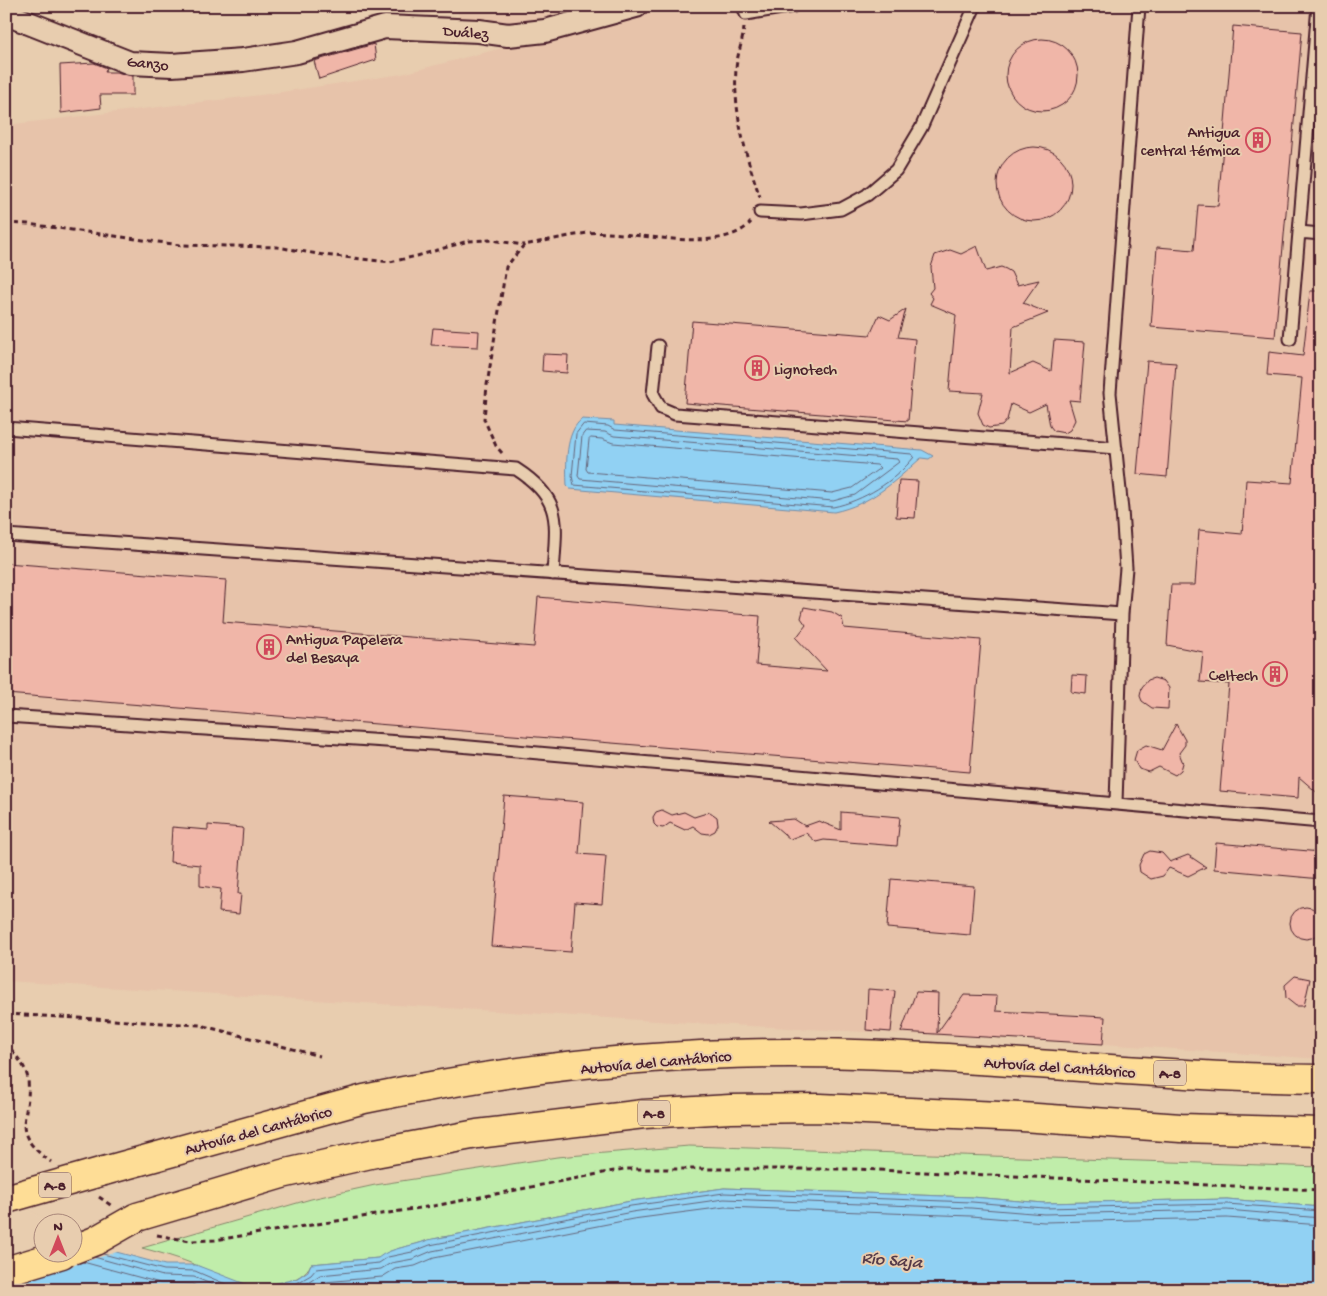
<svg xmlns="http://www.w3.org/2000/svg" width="1327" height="1296" font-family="'Gochi Hand',sans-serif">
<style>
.built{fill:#e7c3aa}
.green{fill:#c0edaa;stroke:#85866a}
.water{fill:#91d1f3;stroke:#758aa3}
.pier{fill:#e8cdaf}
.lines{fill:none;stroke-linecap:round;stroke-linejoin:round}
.shore{stroke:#66667b;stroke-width:1}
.building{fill:#f0b6a8;stroke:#4a1f2b}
.lane-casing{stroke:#4a1f2b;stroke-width:15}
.street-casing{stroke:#4a1f2b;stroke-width:26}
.highway-casing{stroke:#4a1f2b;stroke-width:31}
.path{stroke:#4a1f2b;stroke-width:3;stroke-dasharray:5 4;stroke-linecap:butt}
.lane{stroke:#e8cdaf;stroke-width:11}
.street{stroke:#e8cdaf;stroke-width:22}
.highway{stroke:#fedd96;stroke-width:28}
.highway-bridge-casing{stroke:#4a1f2b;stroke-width:31;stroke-linecap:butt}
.highway-bridge{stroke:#fedd96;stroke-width:28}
.labels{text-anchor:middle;stroke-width:4;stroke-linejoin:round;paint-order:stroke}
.shield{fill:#e8cdaf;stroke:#795353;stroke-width:1}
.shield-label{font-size:15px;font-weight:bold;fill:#4a1f2b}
.street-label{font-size:16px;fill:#4a1f2b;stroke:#e8cdaf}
.poi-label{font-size:16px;fill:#4a1f2b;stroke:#e8cdaf;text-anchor:end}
.water-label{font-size:18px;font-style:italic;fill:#553a49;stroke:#e8cdaf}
</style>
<rect width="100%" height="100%" fill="#e8cdaf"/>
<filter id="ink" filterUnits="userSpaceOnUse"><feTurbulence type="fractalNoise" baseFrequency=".02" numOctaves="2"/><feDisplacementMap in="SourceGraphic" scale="10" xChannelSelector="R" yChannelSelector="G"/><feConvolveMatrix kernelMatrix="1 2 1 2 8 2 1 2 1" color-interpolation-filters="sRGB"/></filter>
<g filter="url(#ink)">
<path class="built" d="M455,6H587L553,20L512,27L460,18Z
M663,6H1321V1059L1103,1044L673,1022L6,981V125L261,95L402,74Z"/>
<path class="green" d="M689,1146L1321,1167V1207L1227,1199L1044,1203L972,1197L724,1188L631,1201L428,1240C412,1247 391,1247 379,1258L311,1264C302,1284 268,1287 249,1285C231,1283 214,1273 198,1266C179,1258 161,1253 142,1248L311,1199L375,1185L557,1157Z"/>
<path class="water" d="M582,419L614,421V425L922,450L933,456L929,459L921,458C893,483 871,504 834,512L570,489L567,486C566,465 565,432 582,419Z
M724,1188L972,1197L1044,1203L1227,1199L1321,1207V1290H6V1202L42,1224V1254L105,1249L165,1265H196L248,1285L273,1284L296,1279L308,1271L311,1264L378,1258C391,1247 412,1247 428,1240L631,1201Z"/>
<path class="pier" d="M6,1199L51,1222L42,1224V1254H72V1235L120,1251L6,1286Z"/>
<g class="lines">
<path class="shore" d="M584,424L608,426L615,430L912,454L914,457C895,481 863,501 833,507L574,485L572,476L576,434Z
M586,431L605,432L614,436L897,459L899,462L855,495L833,501L580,479L578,476L582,436Z
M591,438L602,439L613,443L877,465L880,468L852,488L832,493L588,472L586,469L589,440Z
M103,1254L164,1270L195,1271L223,1283L248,1290L273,1289L297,1283L311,1275L316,1269L379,1263L388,1257L412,1252L430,1245L631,1206L724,1193L972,1202L1044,1208L1227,1204L1321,1211
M94,1257L163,1276L194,1277L225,1290
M83,1262L160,1283L192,1284L205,1290
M297,1290L320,1275L381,1269L391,1263L413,1259L432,1251L632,1212L724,1199L971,1208L1044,1214L1227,1210L1321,1218
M313,1290L324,1282L382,1277L395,1269L415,1266L434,1258L633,1219L725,1207L971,1216L1044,1222L1227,1218L1321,1225"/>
</g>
<path class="building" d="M1233,26L1302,32L1275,337L1151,327L1157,247L1194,250L1198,205L1218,206Z
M1006 75a36 36 0 1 1 72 0a36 36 0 1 1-72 0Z
M374,44L376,60L319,79L314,61Z
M94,63L107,68L105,72H116L133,76V95H100L101,108L61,113L60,65Z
M997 184a37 37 0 1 1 74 0a37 37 0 1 1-74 0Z
M977,246L986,271L1001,267L1006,269L1011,272L1017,285L1039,280L1023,303L1048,313L1013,327L1010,373L1033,363L1051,371L1054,340L1085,342L1080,401L1069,400L1075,420L1070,430L1065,433L1054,431L1050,426L1046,404L1029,412L1011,404L1007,420L1002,426L989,428L983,425L978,413L983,393L949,391L956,315L930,304L933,298L929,293L933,288L931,267L935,255L950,250L961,254Z
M1310,291H1321V796L1299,777L1298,798L1220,791L1229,684L1200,682L1203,652L1167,645L1171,585H1195L1199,530L1242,534L1246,480L1292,483L1302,378L1267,375L1269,352L1303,356Z
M906,309L898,337L915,339L908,421L685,403L692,321L870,335L879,315L890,320Z
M433,328L479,331L478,347L431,345Z
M543,354L568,355L567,373L542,371Z
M1147,361L1176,363L1167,477L1137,474Z
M899,480L918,481L915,518L896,517Z
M6,563L226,580L223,622L534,647L538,597L760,616L756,665L827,671L796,638L806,625L801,618L804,607L832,612L842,618L844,628L981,640L970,772L6,694Z
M1072,675L1087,676L1086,694L1071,692Z
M1154,678L1164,681L1169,688L1168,709L1152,708L1142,701L1140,696L1142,687L1148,680Z
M1176,724L1185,740V745L1179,753L1183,763L1181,770L1175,775L1159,767L1149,772L1139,769L1134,760L1137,750L1146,745L1162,750Z
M504,796L583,802L579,854L606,856L602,904L575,902L571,952L491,946Z
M662,810L672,815L684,812L694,817L710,812L717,817L718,825L715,831L709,834L702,833L693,826L685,830L670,823L663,828L657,827L654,824L653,817L656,812Z
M841,812L900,817L897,846L824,840L816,842L806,833L790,839L769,821L794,819L805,826L819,821L841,830Z
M208,825L243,828L238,894H241L239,914L219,912L221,889L200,886V865L170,862L172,827L208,830Z
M1216,843L1321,852V879L1214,869Z
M1150,851L1162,853L1170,862L1188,855L1206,867L1188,876L1169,868L1163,876L1151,879L1140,872L1139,865L1144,854Z
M891,879L974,886L970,935L887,928Z
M1290 923a16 16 0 1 1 32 0a16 16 0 1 1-32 0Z
M1295,976L1310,979L1304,1006H1296L1286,998L1285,985Z
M868,989L895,991L891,1032L866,1030Z
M916,992L938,993L937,1033L964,995L997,996L996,1011L1105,1017L1103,1044L901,1032Z"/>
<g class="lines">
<defs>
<path id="lane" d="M743,6L746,14L794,6
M760,212L801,214L841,209L867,195L896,170L921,128L975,6
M1299,232L1321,234
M1290,339L1318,6
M658,346L653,394L661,408L675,414L1116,448
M6,428L516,469C564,500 556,522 553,574
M6,535L1122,614L1126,568L1122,510L1110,393L1139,6
M6,716L447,745L1321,822
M1116,803L1122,614"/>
<path id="street" d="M6,14L130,63L172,65L243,60L297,52L385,27L479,31L508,35L545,31L636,6"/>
<path id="highway" d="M104,1171L364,1099C503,1070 648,1053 790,1053C967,1053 1144,1077 1321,1079
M137,1217L282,1174L375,1153L477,1134L644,1114L730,1109L820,1108L1022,1117L1181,1128L1321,1132
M6,1271L62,1254"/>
</defs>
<use href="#lane" class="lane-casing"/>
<use href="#street" class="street-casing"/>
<use href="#highway" class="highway-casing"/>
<path class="path" d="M744,27C743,41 737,55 736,69C733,111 746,157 760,197
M6,223L28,224L180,245L277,247L324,255L390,262L417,256L468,241L490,240L524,245
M502,453L496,446L484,419L487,385L506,267L524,245C545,241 567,236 588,233C631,229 721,257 751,222
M6,1014L200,1025L320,1056
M6,1043C14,1053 27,1067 28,1080C32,1121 6,1129 51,1162
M99,1197L112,1206
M157,1235L190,1241L215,1240L439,1205L624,1169H857L1321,1190"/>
<use href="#lane" class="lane"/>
<use href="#street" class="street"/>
<use href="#highway" class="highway"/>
<defs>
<path id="highway-bridge" d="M6,1199L104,1171
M72,1250L95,1241L137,1217"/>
</defs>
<use href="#highway-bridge" class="highway-bridge-casing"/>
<use href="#highway-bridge" class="highway-bridge"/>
</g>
</g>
<defs>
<symbol id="building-ring" viewBox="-11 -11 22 22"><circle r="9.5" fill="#e8cdaf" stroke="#d1495b" stroke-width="1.5"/><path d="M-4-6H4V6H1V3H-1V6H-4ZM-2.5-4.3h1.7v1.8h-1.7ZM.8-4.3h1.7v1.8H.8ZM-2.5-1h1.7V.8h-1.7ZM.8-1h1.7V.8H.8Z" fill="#d1495b"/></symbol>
</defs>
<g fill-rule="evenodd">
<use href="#building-ring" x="1244" y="126" width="28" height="28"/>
<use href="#building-ring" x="743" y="354" width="28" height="28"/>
<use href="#building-ring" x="255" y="633" width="28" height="28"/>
<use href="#building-ring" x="1261" y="660" width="28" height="28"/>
</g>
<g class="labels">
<g class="shield">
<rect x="1154" y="1060.5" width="32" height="25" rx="4"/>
<rect x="638" y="1100.5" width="32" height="25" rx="4"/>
<rect x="39" y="1172.5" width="32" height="25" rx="4"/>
</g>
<g class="shield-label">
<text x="1170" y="1078">A-8</text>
<text x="654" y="1118">A-8</text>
<text x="55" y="1190">A-8</text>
</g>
<g class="street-label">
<text transform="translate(466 31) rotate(5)" y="6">Duález</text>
<text transform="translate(148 62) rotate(6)" y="6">Ganzo</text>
<text transform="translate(656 1061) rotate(-5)" y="6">Autovía del Cantábrico</text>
<text transform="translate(1060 1066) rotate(4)" y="6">Autovía del Cantábrico</text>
<text transform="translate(258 1129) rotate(-15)" y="6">Autovía del Cantábrico</text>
</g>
<g class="poi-label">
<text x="1240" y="137">Antigua<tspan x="1240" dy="18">central térmica</tspan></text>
<text x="774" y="374" text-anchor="start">Lignotech</text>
<text x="286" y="644" text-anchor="start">Antigua Papelera<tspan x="286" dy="18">del Besaya</tspan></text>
<text x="1258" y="680">Celtech</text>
</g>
<g class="water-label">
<text transform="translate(892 1259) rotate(5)" y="6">Río Saja</text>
</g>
</g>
<rect width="1327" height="1296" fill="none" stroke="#e8cdaf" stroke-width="25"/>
<rect x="12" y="12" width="1302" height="1271" fill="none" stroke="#4a1f2b" stroke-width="2" filter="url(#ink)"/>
<g transform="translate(58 1238)"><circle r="24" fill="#e8cdaf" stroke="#a9877a"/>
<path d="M0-4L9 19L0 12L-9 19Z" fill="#d1495b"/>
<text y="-8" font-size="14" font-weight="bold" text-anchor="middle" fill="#4a1f2b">N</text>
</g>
</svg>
